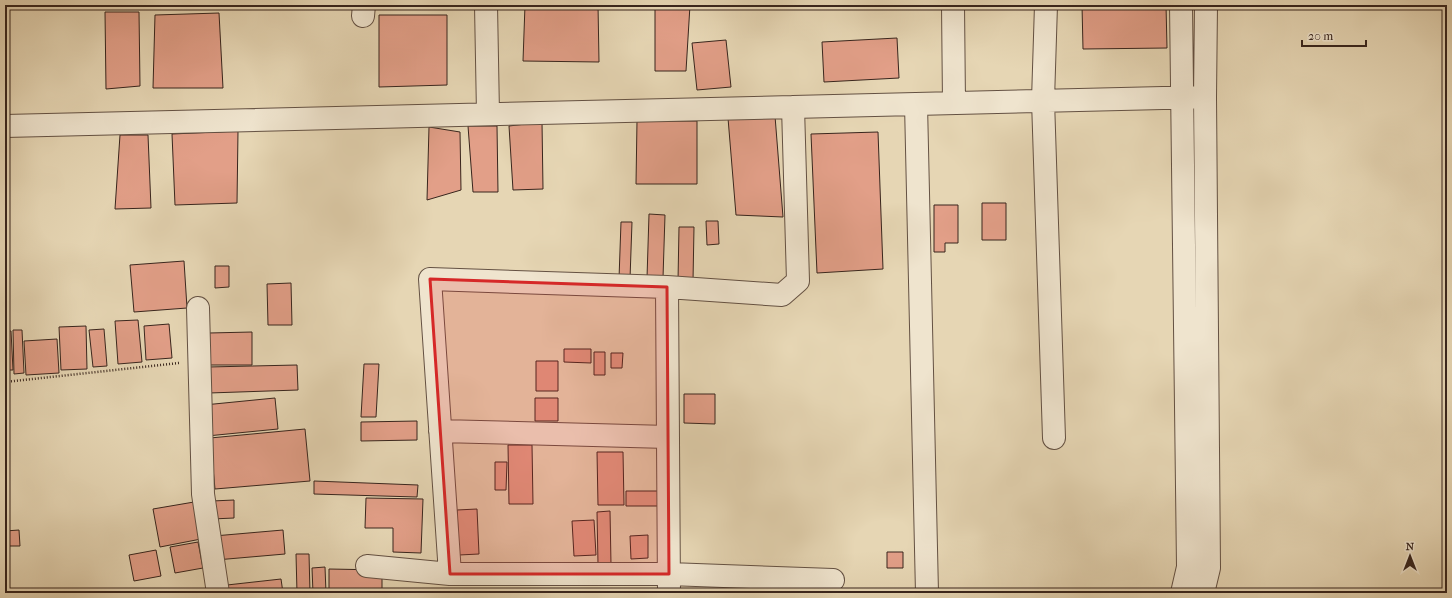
<svg xmlns="http://www.w3.org/2000/svg" width="1452" height="598" font-family="'IM FELL French Canon',serif">
<style>
.building{fill:#e29f88;stroke:#38251d}
.lines{fill:none;stroke-linecap:round;stroke-linejoin:round}
.minor-casing{stroke:#645143;stroke-width:24}
.path{stroke:#38251d;stroke-width:2.5;stroke-dasharray:1 2;stroke-linecap:butt}
.minor{stroke:#efe4ce;stroke-width:22}
.marked{fill:#d62828;fill-opacity:0.2;stroke:#d62828;stroke-width:3;stroke-linejoin:round}
</style>
<rect width="100%" height="100%" fill="#e6d6b4"/>
<filter id="stains"><feTurbulence type="fractalNoise" baseFrequency=".005" numOctaves="4"/><feColorMatrix values="0 0 0 0 .2 0 0 0 0 .09 0 0 0 0 .02 0 0 0 .5 -.17"/></filter>
<radialGradient id="worn" r=".72"><stop offset=".6" stop-color="#630" stop-opacity="0"/><stop offset="1" stop-color="#630" stop-opacity=".3"/></radialGradient>
<path class="building" d="M525,5H598L599,62L523,61Z
M655,5H690L686,71H655Z
M1082,5H1166L1167,48L1083,49Z
M105,12H139L140,86L106,89Z
M219,13L223,88H153L155,15Z
M379,15H447V85L379,87Z
M897,38L899,78L824,82L822,42Z
M726,40L731,87L697,90L692,43Z
M775,116L783,217L736,215L728,118Z
M637,121H697V184H636Z
M542,122L543,189L513,190L509,126Z
M468,126H497L498,192H473Z
M429,127L460,132L461,190L427,200Z
M238,131L237,203L175,205L172,134Z
M878,132L883,269L817,273L811,134Z
M120,135H148L151,208L115,209Z
M982,203H1006V240H982Z
M934,205H958V243H945V252H934Z
M649,214L665,215L663,278H647Z
M706,221H718L719,244L707,245Z
M621,222H632L630,279H619Z
M679,227H694L693,281H678Z
M184,261L187,308L134,312L130,265Z
M215,266H229V287L215,288Z
M291,283L292,325H268L267,284Z
M138,320L142,362L118,364L115,321Z
M169,324L172,358L146,360L144,326Z
M86,326L87,369L61,370L59,327Z
M104,329L107,366L93,367L89,330Z
M13,330H22L24,373L14,374Z
M5,331H11L13,370H5Z
M252,332V365H209V333Z
M57,339L59,373L26,375L24,341Z
M564,349H591V363L564,362Z
M594,352H605V375H594Z
M611,353H623L622,368H611Z
M536,361H558V391H536Z
M364,364H379L376,417H361Z
M297,365L298,390L209,393L208,367Z
M684,394H715V424L684,423Z
M275,398L278,429L207,436L204,405Z
M535,398H558V421H535Z
M417,421V440L361,441V422Z
M305,429L310,481L215,489L210,438Z
M508,445H532L533,504H509Z
M597,452H623L624,505H598Z
M495,462H507L506,490H495Z
M314,481L418,485L417,497L314,494Z
M626,491H661V506H626Z
M366,498L423,499L421,553L393,552V528H365Z
M234,500V518L212,519V501Z
M194,502L201,539L160,547L153,509Z
M477,509L479,554L459,555L457,510Z
M610,511L611,564H598L597,512Z
M594,520L596,555L574,556L572,521Z
M19,530L20,546H5V531Z
M283,530L285,554L216,560L214,536Z
M648,535V558L631,559L630,536Z
M198,542L203,568L175,573L170,547Z
M156,550L161,576L134,581L129,555Z
M887,552H903V568H887Z
M296,554H309L310,593H297Z
M325,567L326,593H313L312,568Z
M329,569L382,570V593H329Z
M281,579L283,593H227V585Z
M784,583L802,586L801,593H783Z
M743,586L759,587V593H743Z
M765,587L776,588V593H765Z"/>
<g class="lines">
<defs>
<path id="minor" d="M486,5L488,114
M953,5L954,103
M1046,5L1043,100L1054,438
M1181,5L1188,567L1182,593
M363,16L364,5
M916,104L927,593
M5,126L1205,97
M667,287L669,593
M198,308L203,494L218,593
M440,431L668,437
M367,566L450,574H669L833,580
M450,574L430,279L667,287L782,295L798,281L793,107
M1203,593L1209,568L1205,97L1206,5"/>
</defs>
<use href="#minor" class="minor-casing"/>
<path class="path" d="M5,382L179,363"/>
<use href="#minor" class="minor"/>
</g>
<path class="marked" d="M430,279L667,287L669,574H450Z"/>
<rect width="1452" height="598" fill="none" stroke="#e6d6b4" stroke-width="20"/>
<rect x="6" y="6" width="1440" height="586" fill="none" stroke="#38251d" stroke-width="2"/>
<rect x="10" y="10" width="1432" height="578" fill="none" stroke="#38251d"/>
<g transform="translate(1410 556)" stroke="#efe4ce" stroke-width="3" paint-order="stroke">
<path d="M0-3L7 15L0 10L-7 15Z" fill="#38251d"/>
<text y="-6" font-size="11" font-weight="bold" text-anchor="middle" fill="#38251d">N</text>
</g>
<path d="M1302 40v6h64v-6" fill="none" stroke="#38251d" stroke-width="2"/>
<text x="1308" y="40" font-size="12" fill="#38251d" stroke="#efe4ce" stroke-width="3" paint-order="stroke">20 m</text>
<rect width="100%" height="100%" filter="url(#stains)"/>
<rect width="100%" height="100%" fill="url(#worn)"/>
</svg>
